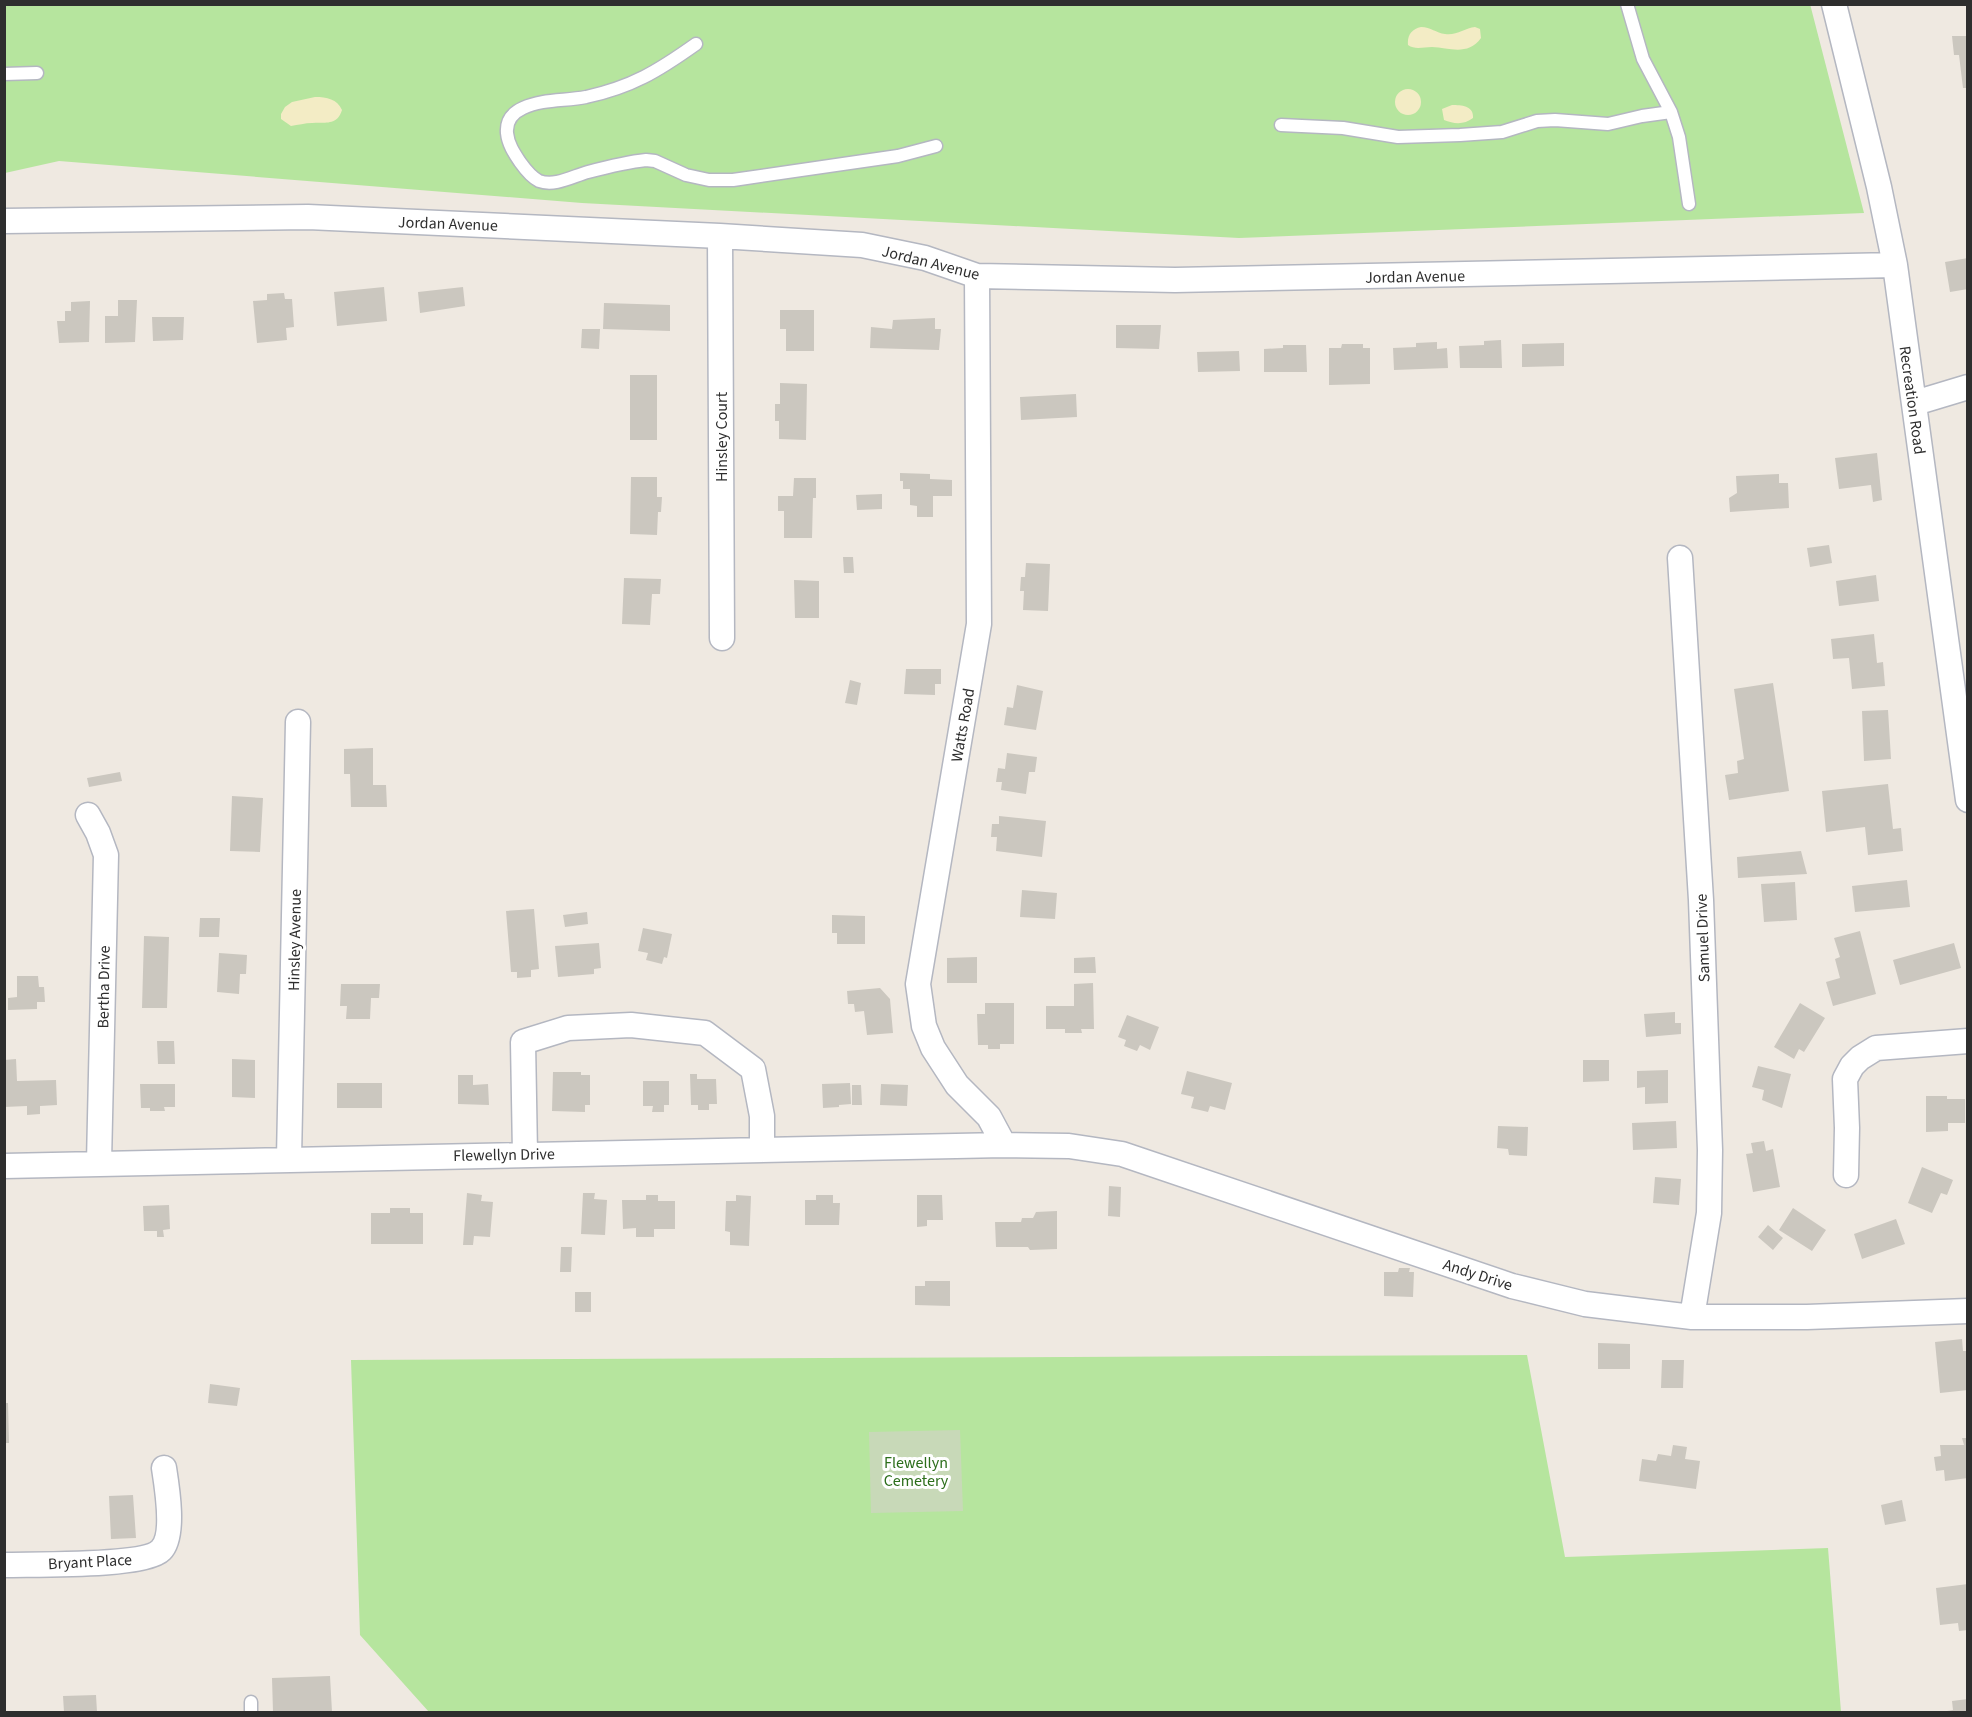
<svg xmlns="http://www.w3.org/2000/svg" width="1972" height="1717" font-family="'Source Sans 3',sans-serif">
<style>
.green{fill:#b6e59e}
.sand{fill:#f3ecc5}
.cemetery{fill:#c8d9b8}
.building{fill:#cbc7bf}
.lines{fill:none;stroke-linecap:round;stroke-linejoin:round}
.service-casing{stroke:#b4b7c1;stroke-width:15}
.minor-casing{stroke:#b4b7c1;stroke-width:27}
.service{stroke:#fff;stroke-width:12}
.minor{stroke:#fff;stroke-width:24}
.labels{text-anchor:middle;stroke-width:6;stroke-linejoin:round;paint-order:stroke}
.street-label{font-size:16px;fill:#2e2e2e;stroke:#fff}
.park-label{font-size:16px;fill:#2c6e1b;stroke:#fff}
</style>
<rect width="100%" height="100%" fill="#efe9e1"/>
<path class="green" d="M1810,4L1864,213L1239,238L582,203L59,161L5,173V5Z
M1527,1355L1565,1557L1828,1548L1841,1712H429L360,1635L351,1360Z"/>
<path class="sand" d="M1421,27C1431,27 1436,33 1445,34C1456,36 1465,28 1475,27L1480,29L1481,38C1468,56 1450,48 1432,47C1423,47 1415,50 1408,45C1407,35 1412,29 1421,27Z
M1395 102a13 13 0 1 1 26 0a13 13 0 1 1-26 0Z
M315,97C327,97 337,99 342,110C337,126 325,122 312,123C305,123 298,125 291,126L281,119V114L285,107L292,102Z
M1452,105C1462,105 1474,106 1473,118C1464,125 1454,124 1444,120L1442,109Z"/>
<path class="cemetery" d="M960,1430L963,1511L871,1513L869,1432Z"/>
<path class="building" d="M1952,36H1968V88H1963L1959,55H1954Z
M1968,258V289L1950,292L1945,262Z
M384,287L387,321L337,326L334,292Z
M463,287L465,306L420,313L418,292Z
M284,293L285,299H292L294,327L286,328L287,340L257,343L253,301L267,300V294Z
M118,300H137L135,342L105,343V316H118Z
M90,301L89,342L59,343L57,321H65V311H71V302Z
M604,303L670,305V331L603,329Z
M780,310H814V351H786V329H780Z
M152,317H184L183,340L153,341Z
M935,318V329H941L939,350L870,348L871,327L892,329L893,320Z
M1116,325H1161L1159,349L1116,348Z
M582,329H600L599,349L581,348Z
M1501,340L1502,368H1460L1459,346L1484,345V341Z
M1437,342V349L1447,348L1448,368L1394,370L1393,348L1416,347V343Z
M1564,343V366L1522,367V344Z
M1342,344H1363V348H1370V384L1329,385V348H1341Z
M1283,345H1306L1307,372H1264V349L1283,348Z
M1239,351L1240,371L1198,372L1197,352Z
M630,375H657V440H630Z
M780,383L807,384L806,440L779,439V421H775V404H780Z
M1076,394L1077,417L1021,420L1020,397Z
M1877,453L1882,500L1873,502L1871,485L1839,489L1835,458Z
M900,473L930,474V479L952,480V496H933V517H917V506L910,505V489H903V481H900Z
M1779,474V483H1788L1789,508L1730,512L1729,498L1737,493L1736,476Z
M631,477H657V497H662L661,512H658L657,535L630,534Z
M794,478H816V498H813L812,538H784V511H778V496H793Z
M882,494V509L857,510L856,495Z
M1829,545L1832,563L1810,567L1807,548Z
M843,557H853L854,573H844Z
M1026,563L1050,564L1048,611L1023,610L1024,591H1020L1021,577H1025Z
M1876,575L1879,601L1839,606L1836,581Z
M624,578L661,579L660,594H652L650,625L622,624Z
M794,580L819,581V618H795Z
M1874,634L1877,663L1883,662L1885,686L1852,689L1849,658L1833,659L1831,639Z
M906,669H941V684H935V695L904,694Z
M850,680L861,683L857,705L845,703Z
M1773,683L1789,791L1729,800L1725,775L1738,773L1737,761L1744,759L1734,689Z
M1017,685L1043,691L1036,730L1004,725L1007,707L1013,708Z
M1888,710L1891,759L1864,761L1862,711Z
M373,748V785H386L387,807H351L350,774H344V749Z
M1007,753L1037,757L1035,772H1029L1026,794L1001,790L1002,782H996L998,768L1005,769Z
M120,772L122,781L89,787L87,778Z
M1888,784L1893,829L1901,828L1903,851L1868,855L1865,827L1826,832L1822,791Z
M232,796L263,798L260,852L230,851Z
M999,816L1046,821L1042,857L996,851L997,837H991L992,824H999Z
M1801,851L1807,874L1738,878L1737,857Z
M1907,880L1910,907L1855,912L1852,886Z
M1795,882L1797,920L1764,922L1761,884Z
M1022,890L1057,893L1055,919L1020,917Z
M534,909L539,969L531,970V977L517,978V972H511L506,911Z
M587,912L588,924L565,927L563,915Z
M832,915L865,916V944H837V933H832Z
M200,918H220L219,937H199Z
M643,928L672,934L667,958L664,957L662,964L646,960L648,953L638,951Z
M1860,931L1876,994L1833,1006L1826,982L1840,978L1835,959L1840,957L1834,938Z
M144,936L169,937L167,1008H142Z
M599,943L601,968L594,969V974L558,977L555,946Z
M1954,943L1961,968L1900,985L1893,960Z
M219,953L247,955L246,974H240L239,994L217,992Z
M977,957V983H947V958Z
M1095,957L1096,973H1074V958Z
M17,976H38L39,987H44L45,1002H37V1009L8,1010V998L17,997Z
M1093,983L1094,1029H1081L1082,1033H1065V1029H1046V1006H1074V984Z
M341,984H380L379,998H371L370,1019H346L347,1006H340Z
M880,988L890,999L893,1033L867,1035L864,1011L855,1012L854,1004H848L847,991Z
M985,1003H1014V1044H1000V1049H988V1045H978L977,1014H985Z
M1800,1003L1825,1018L1804,1052L1799,1049L1794,1059L1774,1047Z
M1675,1012V1023H1681V1034L1646,1037L1644,1014Z
M1127,1015L1159,1027L1150,1050L1140,1045L1137,1051L1124,1046L1126,1040L1118,1037Z
M157,1041H174L175,1064H158Z
M16,1059L17,1081L56,1080L57,1105L40,1106V1114L27,1115V1106L4,1107V1060Z
M232,1059L255,1060V1098L232,1097Z
M1583,1060H1609V1081L1583,1082Z
M1758,1066L1791,1074L1782,1108L1762,1100L1764,1090L1752,1087Z
M1668,1070V1103L1645,1104V1087L1637,1088V1071Z
M1187,1071L1232,1083L1225,1110L1210,1106L1208,1112L1191,1108L1194,1097L1181,1094Z
M553,1072H581V1075H590V1105H585V1112L552,1111Z
M690,1074H697V1079H716L717,1104H709V1110H698V1105H691Z
M458,1075H473V1085L488,1084L489,1105L458,1104Z
M643,1081H669V1105H664V1112H652L653,1106H643Z
M337,1083H382V1108H337Z
M850,1083L851,1104L839,1105V1107L823,1108L822,1084Z
M140,1084H175V1107H164L165,1111H150V1108H141Z
M881,1084L908,1085L907,1106L880,1105Z
M852,1085H861L862,1105H852Z
M1926,1096H1947V1099H1965V1123H1948V1131L1926,1132Z
M1676,1121L1677,1148L1633,1150L1632,1123Z
M1498,1126L1528,1127L1527,1156L1509,1155L1508,1149L1497,1148Z
M1764,1141L1766,1151L1773,1149L1780,1187L1753,1192L1746,1154L1753,1153L1751,1143Z
M1922,1167L1953,1180L1947,1195L1941,1193L1932,1213L1908,1203Z
M1655,1177L1681,1179L1679,1205L1653,1203Z
M1109,1186L1121,1187L1120,1217L1108,1216Z
M467,1193L482,1195L481,1201L493,1202L490,1237L474,1236L473,1245H463Z
M583,1193H595L594,1199L607,1200L605,1235L581,1234Z
M646,1195H658V1201H675V1229H654V1237H636V1228L623,1229L622,1200H646Z
M736,1195L751,1196L749,1246L730,1245V1232L725,1231L726,1201H736Z
M816,1195H833V1203H840L839,1225H805V1200H816Z
M917,1195H942L943,1220H927V1226L917,1227Z
M169,1205L170,1229L163,1230L164,1237H157V1231H144L143,1206Z
M390,1208H410V1213H423V1244H371V1213H390Z
M1793,1208L1826,1230L1812,1251L1779,1230Z
M1057,1211V1249L1030,1250L1028,1247H996L995,1222H1021L1022,1218H1033L1036,1212Z
M1896,1219L1905,1244L1862,1259L1854,1234Z
M1768,1225L1783,1238L1773,1250L1758,1237Z
M561,1247H572L571,1272H560Z
M1399,1268H1410L1409,1272H1414L1413,1297L1384,1296V1272H1398Z
M925,1281H950V1306L915,1305V1286H925Z
M575,1292H591V1312H575Z
M1962,1339L1963,1351H1968V1390L1940,1393L1935,1342Z
M1598,1343L1630,1344V1369H1598Z
M1662,1360H1684L1683,1388H1661Z
M210,1384L240,1388L237,1406L208,1403Z
M4,1403H8L9,1443H4Z
M1962,1438H1968V1478L1945,1481L1944,1470L1936,1471L1934,1457L1941,1456L1940,1445H1964Z
M1673,1445L1687,1447L1685,1459L1700,1461L1696,1489L1639,1481L1642,1459L1656,1461L1658,1454L1671,1456Z
M133,1495L136,1538L111,1539L109,1496Z
M1902,1500L1906,1521L1885,1525L1881,1505Z
M1968,1584V1630L1959,1631L1958,1623L1940,1625L1936,1588Z
M330,1676L332,1712H273L272,1678Z
M96,1695L97,1712H64L63,1696Z
M1968,1699V1712H1941L1953,1710L1952,1701Z"/>
<g class="lines">
<defs>
<path id="service" d="M1627,4L1643,59L1671,112
M696,44C658,71 632,87 586,97C565,101 542,99 523,108C512,113 506,121 507,133C508,144 514,153 520,162C525,169 531,177 539,181C555,187 573,176 588,172C607,167 627,162 646,160L655,161L686,175L709,180H733L898,156L936,146
M4,74L37,73
M1281,125L1343,128L1398,137L1460,135L1502,132L1537,121L1555,120L1608,124L1642,116L1671,112L1679,137L1689,204
M251,1712V1702"/>
<path id="minor" d="M1834,4L1879,187L1895,265L1968,800
M4,221L308,217L720,236L862,245L925,258L977,276L1175,280L1895,265
M720,236L722,638
M977,276L979,624L918,984L924,1026L933,1048L957,1085L989,1117L1004,1145
M1915,403L1968,387
M1680,558L1701,900L1710,1150L1709,1213L1692,1317
M88,815L98,833L106,855L99,1162
M525,1154L523,1042L568,1028L631,1025L705,1033L753,1069L762,1116V1150
M289,1158L298,722
M4,1166L1004,1145L1069,1146L1122,1154L1512,1286L1585,1304L1692,1317H1807L1968,1311
M1846,1175L1847,1128L1845,1079L1852,1066L1860,1058L1876,1048L1968,1041
M4,1565C32,1564 145,1567 161,1550C175,1536 167,1487 164,1468"/>
</defs>
<use href="#service" class="service-casing"/>
<use href="#minor" class="minor-casing"/>
<use href="#service" class="service"/>
<use href="#minor" class="minor"/>
</g>
<g class="labels">
<g class="street-label">
<text transform="translate(448 223) rotate(2)" y="6">Jordan Avenue</text>
<text transform="translate(931 262) rotate(14)" y="6">Jordan Avenue</text>
<text transform="translate(1415 276) rotate(-1)" y="6">Jordan Avenue</text>
<text transform="translate(1913 400) rotate(82)" y="6">Recreation Road</text>
<text transform="translate(721 437) rotate(-90)" y="6">Hinsley Court</text>
<text transform="translate(962 725) rotate(-80)" y="6">Watts Road</text>
<text transform="translate(1702 938) rotate(-92)" y="6">Samuel Drive</text>
<text transform="translate(294 940) rotate(-89)" y="6">Hinsley Avenue</text>
<text transform="translate(103 987) rotate(-89)" y="6">Bertha Drive</text>
<text transform="translate(504 1154) rotate(-1)" y="6">Flewellyn Drive</text>
<text transform="translate(1478 1274) rotate(18)" y="6">Andy Drive</text>
<text transform="translate(90 1561) rotate(-3)" y="6">Bryant Place</text>
</g>
<g class="park-label">
<text x="916" y="1468">Flewellyn<tspan x="916" dy="18">Cemetery</tspan></text>
</g>
</g>
<rect width="1972" height="1717" fill="none" stroke="#2e2e2e" stroke-width="12"/>
</svg>
